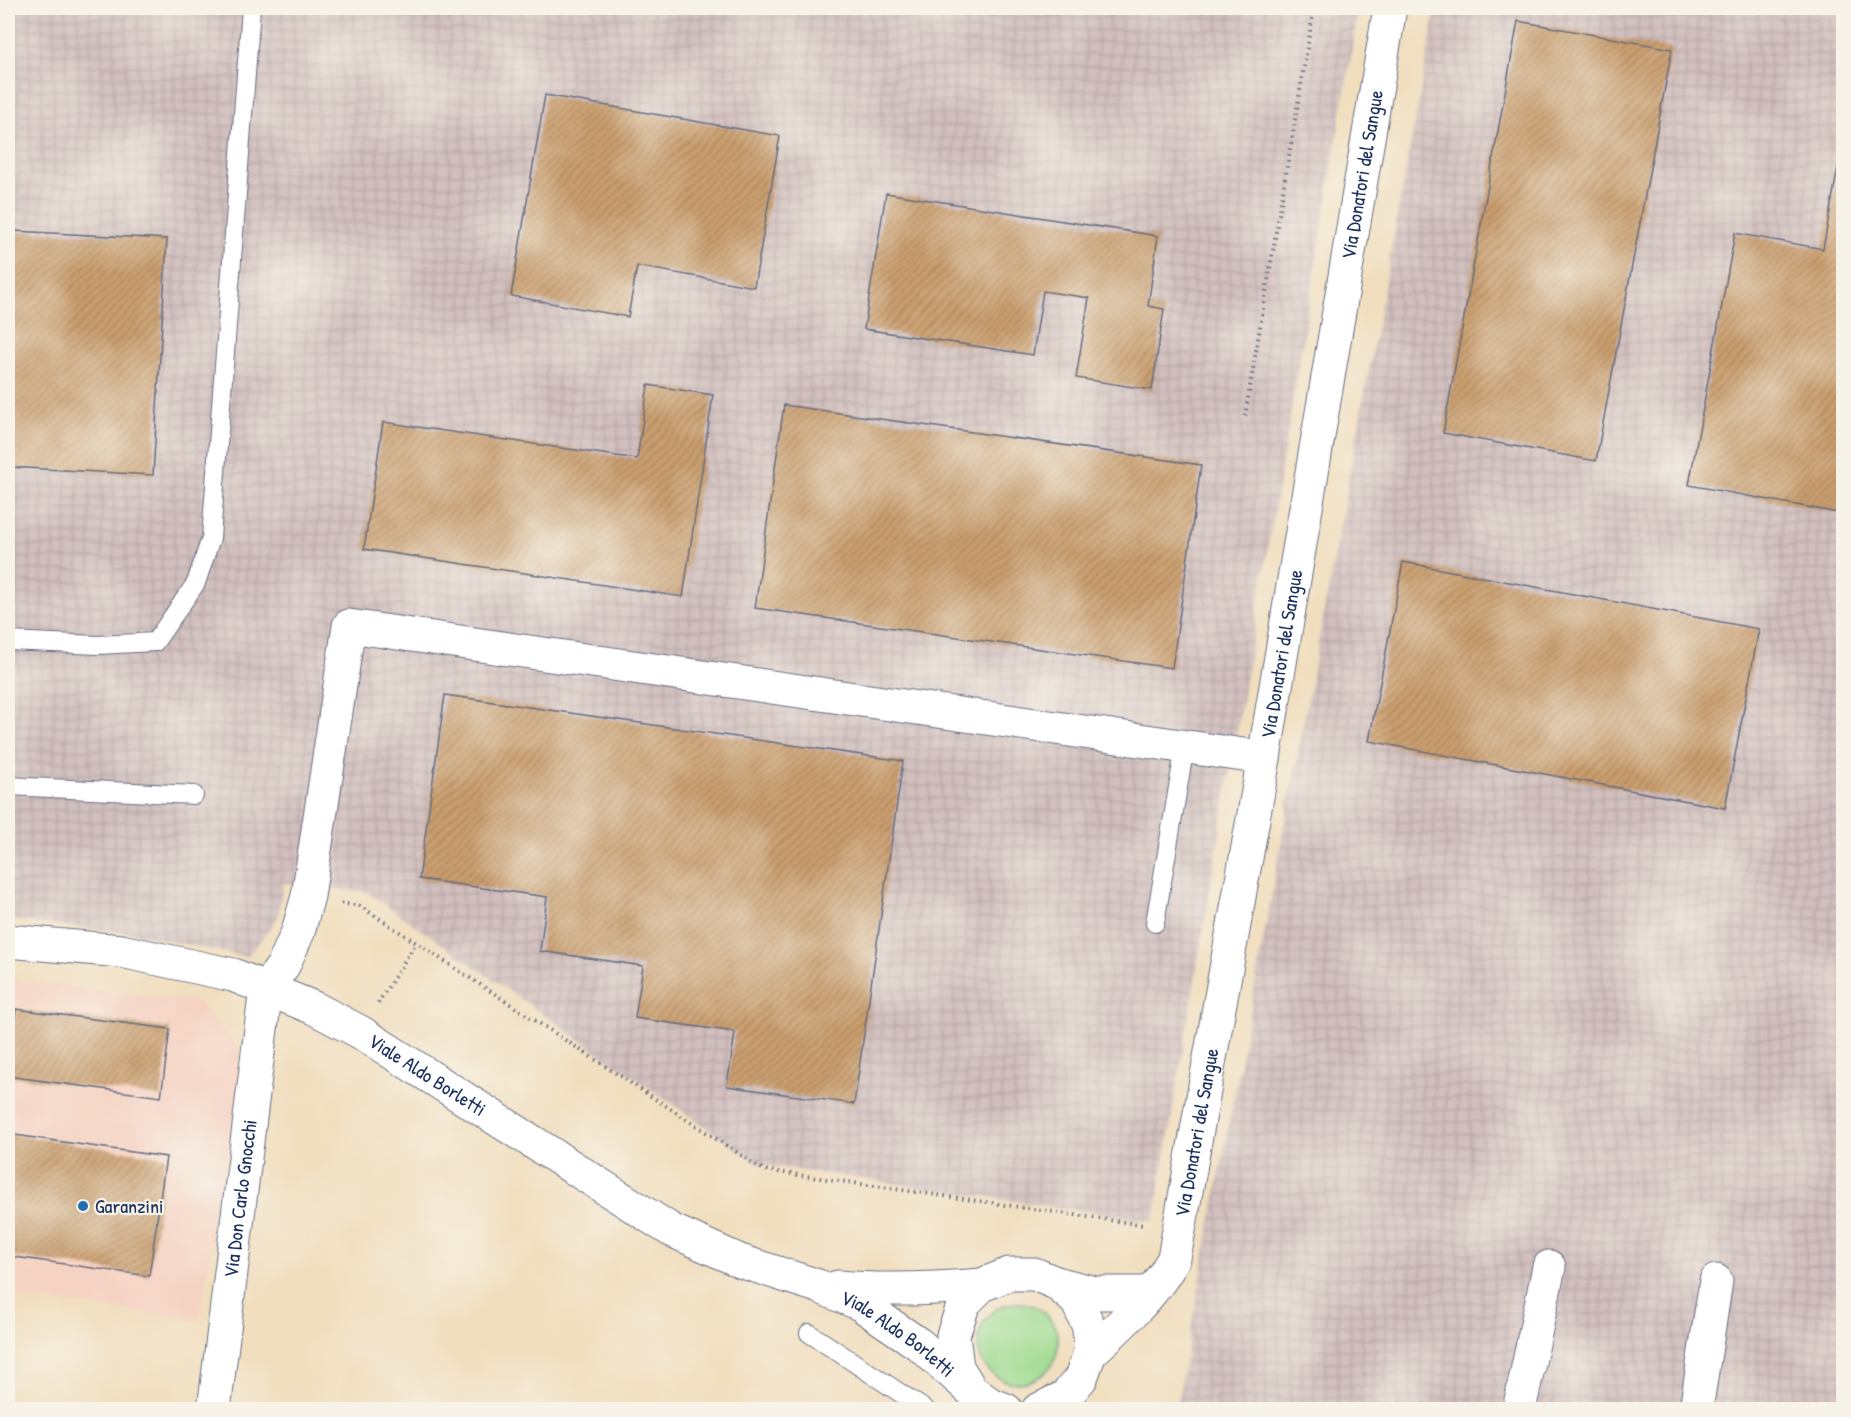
<svg xmlns="http://www.w3.org/2000/svg" width="1851" height="1417" font-family="'Patrick Hand',sans-serif">
<style>
.built{fill:#f5d2c2}
.industrial{fill:url(#industrial-grid)}
.grass{fill:#9edb8f;stroke:#5c8576;stroke-width:1.5}
.building{fill:url(#building-hatch)}
.lines{fill:none;stroke-linecap:round;stroke-linejoin:round}
.lane-casing{stroke:#666c80;stroke-width:20}
.street-casing{stroke:#666c80;stroke-width:35}
.secondary-casing{stroke:#666c80;stroke-width:35}
.path{stroke:#666c80;stroke-width:4;stroke-dasharray:1.5 4.5;stroke-linecap:butt}
.lane{stroke:#fff;stroke-width:18}
.street{stroke:#fff;stroke-width:33}
.secondary{stroke:#fff;stroke-width:33}
.poi-dot{fill:#1f6fb2;stroke:#f7f3e8;stroke-width:2}
.labels{text-anchor:middle;stroke-width:4.5;stroke-linejoin:round;paint-order:stroke}
.street-label{font-size:20px;fill:#1b2f5e;stroke:#f7f3e8}
.poi-label{font-size:20px;fill:#1b2f5e;stroke:#f7f3e8;text-anchor:start}
</style>
<defs>
<pattern id="industrial-grid" width="8" height="8" patternUnits="userSpaceOnUse" patternTransform="scale(1.5)"><rect width="8" height="8" fill="#d1bfbd"/><path d="M0 4h8M4 0v8" fill="none" stroke="#b3a4a5"/></pattern>
<pattern id="building-hatch" width="6" height="6" patternUnits="userSpaceOnUse" patternTransform="scale(1.5)"><rect width="6" height="6" fill="#cb9f6e"/><path d="M-1 1l2-2M0 6l6-6M5 7l2-2" fill="none" stroke="#a4825e"/></pattern>
</defs>
<rect width="100%" height="100%" fill="#f7f3e8"/>
<filter id="ink" filterUnits="userSpaceOnUse"><feTurbulence type="fractalNoise" baseFrequency=".0167" numOctaves="2"/><feDisplacementMap in="SourceGraphic" scale="12" xChannelSelector="R" yChannelSelector="G"/><feConvolveMatrix kernelMatrix="1 2 1 2 8 2 1 2 1" color-interpolation-filters="sRGB"/></filter>
<filter id="wash" filterUnits="userSpaceOnUse"><feTurbulence type="fractalNoise" baseFrequency=".008" numOctaves="4" result="noise"/><feDisplacementMap in="SourceGraphic" scale="24" xChannelSelector="R" yChannelSelector="G"/><feGaussianBlur stdDeviation="1.35" result="paint"/><feColorMatrix in="noise" values="0 0 0 0 0 0 0 0 0 0 0 0 0 0 0 0 0 1.4 0 .05"/><feComposite in="paint" operator="in"/></filter>
<g filter="url(#wash)">
<rect width="100%" height="100%" fill="#f1debe"/>
<path class="built" d="M8,979L198,1002L244,1055L199,1320L8,1295Z"/>
<path class="industrial" d="M8,8H1359L1154,1221L759,1164L367,892L283,883L278,918L247,957L132,933L8,920Z
M1436,8H1843V1409L1176,1410Z"/>
<path class="grass" d="M978 1343a40 40 0 1 1 80 0a40 40 0 1 1-80 0Z"/>
<g id="blocks">
<path class="building" d="M1518,21L1672,49L1596,461L1443,433Z
M545,95L780,136L754,287L637,266L628,317L511,296Z
M1842,146L1844,514L1689,485L1735,233L1823,249Z
M886,193L1158,236L1148,306L1164,309L1152,390L1076,378L1089,298L1043,291L1033,355L864,329Z
M13,231L167,239L153,475L8,467V323Z
M648,385L713,395L683,597L364,549L383,422L637,459Z
M784,405L1201,465L1172,668L755,608Z
M1403,562L1759,629L1725,808L1369,741Z
M445,695L903,761L854,1104L727,1086L735,1032L635,1018L643,966L540,951L547,897L419,879Z
M16,1009L170,1029L161,1097L8,1076Z
M8,1134L166,1157L149,1276L8,1256Z"/>
</g>
</g>
<g filter="url(#ink)">
<use href="#blocks" fill-opacity="0" stroke="#666c80" stroke-width="1.5"/>
<g class="lines">
<defs>
<path id="lane" d="M8,641L98,645L155,642L196,583L211,538L251,8
M8,786L194,795
M1155,923L1185,746
M809,1333L926,1410"/>
<g id="street">
<path d="M1056,1283L1095,1293H1149"/>
<path id="s1" d="M1090,1353C1119,1327 1156,1293 1174,1258L1264,758L1390,8"/>
<path id="s2" d="M214,1410L266,988L283,966L298,932L308,896L349,626L1264,758"/>
<path d="M1519,1410L1549,1267"/>
<path d="M1696,1410L1716,1281"/>
</g>
<g id="secondary">
<path id="s3" d="M8,941L121,951L233,975L314,1008L360,1032L671,1230L740,1261L818,1286L860,1304L920,1345L971,1390"/>
<path d="M838,1287C886,1291 934,1289 982,1285"/>
<path d="M1006,1410L990,1404L971,1390L957,1367L953,1335L964,1303L982,1285L1009,1274H1034L1056,1283L1077,1301L1089,1327L1090,1353L1081,1378L1065,1397L1038,1410"/>
</g>
</defs>
<use href="#lane" class="lane-casing"/>
<use href="#street" class="street-casing"/>
<use href="#secondary" class="secondary-casing"/>
<path class="path" d="M1245,416L1314,8
M341,903L360,906L764,1170L1144,1225
M378,1003L416,943"/>
<use href="#lane" class="lane"/>
<use href="#street" class="street"/>
<use href="#secondary" class="secondary"/>
</g>
</g>
<circle class="poi-dot" cx="83" cy="1206" r="6"/>
<g class="labels">
<g class="street-label">
<text dy="7" stroke="none"><textPath href="#s1" startOffset="1227">Via Donatori del Sangue</textPath></text>
<text dy="7" stroke="none"><textPath href="#s1" startOffset="741">Via Donatori del Sangue</textPath></text>
<text dy="7" stroke="none"><textPath href="#s3" startOffset="447">Viale Aldo Borletti</textPath></text>
<text dy="7" stroke="none"><textPath href="#s1" startOffset="255">Via Donatori del Sangue</textPath></text>
<text dy="7" stroke="none"><textPath href="#s2" startOffset="213">Via Don Carlo Gnocchi</textPath></text>
<text dy="7" stroke="none"><textPath href="#s3" startOffset="987">Viale Aldo Borletti</textPath></text>
</g>
<g class="poi-label">
<text x="95" y="1213">Garanzini</text>
</g>
</g>
<rect width="1851" height="1417" fill="none" stroke="#f7f3e8" stroke-width="30"/>
</svg>
